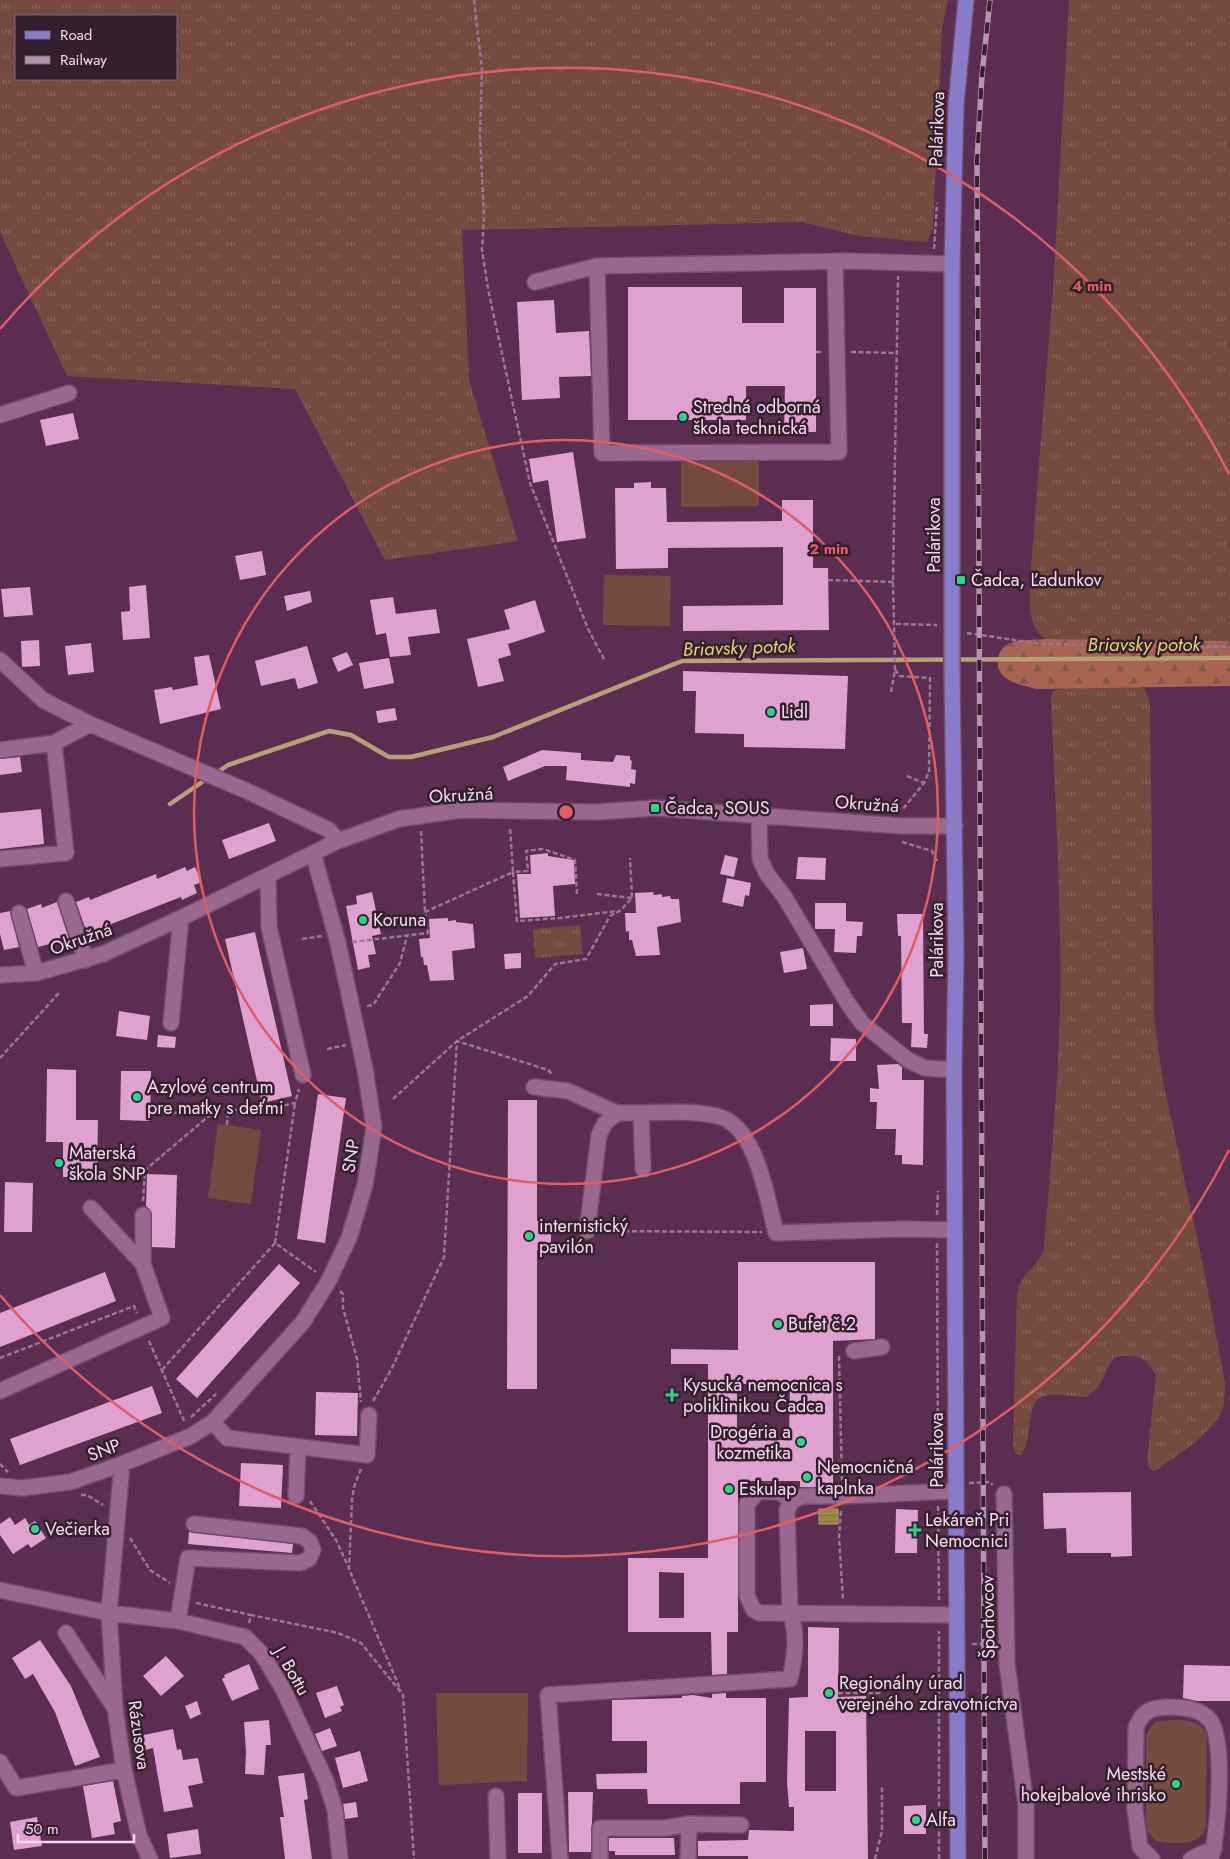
<svg xmlns="http://www.w3.org/2000/svg" width="1230" height="1859" font-family="Jost,sans-serif">
<style>
.grass{fill:url(#grass-tufts);fill-rule:evenodd}
.forest{fill:url(#forest-firs)}
.garden{fill:#764b3f}
.water{fill:url(#water-rules);stroke:#b6a176}
.lines{fill:none;stroke-linecap:round;stroke-linejoin:round}
.stream{stroke:#b6a176;stroke-width:4.5}
.building{fill:#dfa1cf;fill-rule:evenodd}
.minor-casing{stroke:#724b6a;stroke-width:18}
.major-casing{stroke:#724b6a;stroke-width:18}
.path{stroke:#9b7593;stroke-width:2.5;stroke-dasharray:5 2.5;stroke-linecap:butt}
.minor{stroke:#9a688e;stroke-width:15}
.major{stroke:#877bca;stroke-width:15}
.rail-casing{stroke:#b693ae;stroke-width:5.5}
.rail{stroke:#331f2e;stroke-width:4;stroke-dasharray:11;stroke-linecap:butt}
.ring{fill:none;stroke:#e05d63;stroke-width:2.5}
.poi-dot{fill:#29d885;stroke:#331f2e;stroke-width:2}
.labels{text-anchor:middle;stroke-width:5;stroke-linejoin:round;paint-order:stroke}
.street-label{font-size:18px;fill:#f6daee;stroke:#331f2e}
.poi-label{font-size:18px;fill:#f6daee;stroke:#331f2e;text-anchor:start}
.water-label{font-size:19px;font-style:italic;fill:#e9d16c;stroke:#331f2e}
.centre{fill:#e05d63;stroke:#331f2e;stroke-width:2.5}
.ring-label{font-size:15px;text-anchor:middle;font-weight:bold;fill:#e05d63;stroke:#331f2e;stroke-width:5;stroke-linejoin:round;paint-order:stroke}
</style>
<defs>
<pattern id="grass-tufts" width="24" height="20" patternUnits="userSpaceOnUse" patternTransform="scale(1.25)"><rect width="24" height="20" fill="#764b3f"/><path d="M3 7l-1-3M5 7V3M7 7l1-3M15 17l-1-3M17 17v-4M19 17l1-3" fill="none" stroke="#8a645b"/></pattern>
<pattern id="forest-firs" width="22" height="20" patternUnits="userSpaceOnUse" patternTransform="scale(1.25)"><rect width="22" height="20" fill="#a96451"/><path d="M5 1l3.5 6h-7zM16 11l3.5 6h-7z" fill="#83564d"/></pattern>
<pattern id="water-rules" width="6" height="5" patternUnits="userSpaceOnUse" patternTransform="scale(1.25)"><rect width="6" height="5" fill="#9b8942"/><path d="M0 2.5h6" fill="none" stroke="#7f7044"/></pattern>
</defs>
<rect width="100%" height="100%" fill="#5a2d51"/>
<path class="grass" d="M0,0H948L942,29L933,228L927,242L859,236L802,222L462,230L469,380L518,541L385,560L295,389L67,376L0,232ZM16,16H176V79H16Z
M1069,0H1230V641L1046,639C1026,626 1030,601 1030,579L1054,275Z
M1139,686L1145,689L1150,704L1154,1017L1162,1076L1203,1265L1225,1383L1224,1404L1218,1419L1196,1442L1158,1469L1154,1471L1149,1468L1147,1459L1156,1376C1148,1356 1135,1354 1115,1357C1101,1374 1107,1384 1086,1397C1074,1397 1053,1392 1042,1397C1025,1404 1033,1442 1021,1455H1017L1013,1447L1017,1294C1021,1272 1037,1268 1044,1249C1050,1170 1058,1091 1060,1011C1062,907 1055,802 1051,697L1053,691L1063,687Z
M580,925L583,954L535,958L533,929Z"/>
<path class="forest" d="M1046,639L1230,641V686L1037,689C1022,685 995,681 998,660C998,653 1002,648 1008,644C1017,639 1035,640 1046,639Z"/>
<path class="garden" d="M759,461V506L681,507V462Z
M604,575L671,576L670,626L603,625Z
M218,1124L261,1130L251,1204L208,1198Z
M436,1693H528L527,1781L439,1785Z
M1157,1721C1174,1720 1200,1716 1207,1735L1206,1827C1199,1847 1172,1844 1156,1841L1146,1830V1734L1153,1724Z"/>
<path class="water" d="M819,1509H838V1524H819Z"/>
<g class="lines">
<path class="stream" d="M215,774L228,765L329,731L351,735L389,757H411L493,737L682,661L1230,658
M170,804L208,778"/>
</g>
<path class="building" d="M628,287H742V323H784V288H816V432H784L785,386H746V420H628Z
M554,300L556,333L589,331L591,376L559,377L560,398L522,400L517,302Z
M73,413L79,439L46,446L40,420Z
M573,452L586,538L557,542L548,480L533,483L529,459Z
M651,482V488H666L667,522L782,521V500H813V568H828L829,630L683,631V606L783,605V547L668,548V568L616,569L615,488H634V483Z
M262,551L266,575L240,580L235,556Z
M146,585L150,638L123,640L121,612L130,611L129,587Z
M30,587L33,615L4,617L1,589Z
M310,591L312,602L287,611L284,596Z
M393,597L396,614L436,609L440,633L408,637L411,655L390,657L386,633L376,635L370,600Z
M535,600L545,632L508,644L511,655L498,659L504,681L478,687L467,639L510,629L504,610Z
M39,640L40,666L22,667L21,641Z
M91,643L94,672L68,675L65,646Z
M307,646L318,683L298,689L295,678L261,686L255,661Z
M347,652L353,665L338,672L332,658Z
M209,655L221,709L160,724L154,690L172,687L173,690L198,685L194,657Z
M389,658L394,683L364,689L359,663Z
M683,671L848,676L845,749L744,747V734L695,733L696,691H683Z
M395,708L397,720L378,723L376,711Z
M542,750L581,753V760L613,762L616,755L630,756V760L632,761L631,769L636,770L635,784L630,783V787L566,780L567,766H545L508,781L503,767Z
M20,757L22,772L0,775V759Z
M41,809L44,844L0,849V813Z
M269,823L276,841L229,859L222,840Z
M548,853V856L574,860L575,884L553,886L555,916L520,918L517,874H531L530,855Z
M725,855L738,858L734,877L720,874Z
M798,857L826,858L825,880L796,879Z
M185,867L187,871L195,867L202,882L194,885L197,893L182,900L181,897L101,928L102,931L90,936L89,932L87,933L76,902L89,897L90,900L156,874L157,879Z
M727,878L751,883L749,896L745,895L743,907L722,902Z
M372,892L381,934L372,936L376,954L368,955L370,967L358,970L346,906L357,904L356,896Z
M653,892L654,895L662,894V897L670,896L671,899H679L681,922L657,927L660,955L636,956L632,940H629V931L626,932L625,913H636L635,893Z
M57,902L69,939L38,947L27,909L41,904L42,908Z
M815,903H846V921L863,922L862,936H857L856,953L834,952L835,929H815Z
M10,911L19,947L4,950L0,934V913Z
M897,914H923L924,1034H928L927,1048L911,1047L912,1023H902L901,936H898Z
M448,918V921L456,920V922L473,924L475,948L452,951L454,980L430,981L427,965H424L423,957H421L419,939L430,938L429,919Z
M255,932L292,1096L262,1103L225,939Z
M803,948L807,969L784,973L780,952Z
M521,953V968L505,969L504,954Z
M833,1004V1026H810V1005Z
M119,1011L150,1016L147,1040L116,1036Z
M158,1035L176,1037L175,1048L157,1047Z
M831,1038L856,1039V1061H830Z
M898,1064L902,1067V1080H924L923,1165L902,1164V1155H895L896,1129H876L877,1102H870V1088L879,1089L877,1065Z
M47,1069L76,1070V1120H98L97,1177H63V1142H46Z
M121,1071H151L150,1121L120,1120Z
M318,1094L346,1098L325,1243L297,1239Z
M508,1100H537V1221H551V1250H537V1389H507Z
M147,1174L177,1175L175,1248L152,1247V1215L146,1206Z
M5,1182L33,1183L32,1232H4Z
M738,1262H875V1339L833,1341V1487H800V1481H738V1632H727V1674L712,1675L711,1632H628V1558H708V1364H671V1349L738,1350ZM737,1384H790L789,1440L737,1441ZM659,1572L684,1573V1618H659Z
M279,1264L300,1283L197,1398L176,1379Z
M105,1272L116,1301L0,1347V1313Z
M152,1386L162,1413L20,1465L10,1439Z
M316,1392L358,1393L357,1436L315,1435Z
M241,1463L283,1465L281,1508L239,1506Z
M1131,1492L1132,1556L1111,1557V1553H1067L1066,1528L1044,1529L1043,1493Z
M896,1509L918,1510L917,1553H895Z
M10,1517L15,1525L25,1518L29,1525L35,1521L46,1538L31,1548L28,1544L13,1554L0,1535V1524Z
M189,1532L293,1544L292,1553L188,1544Z
M808,1627L839,1628L838,1697L866,1696L868,1859H748V1856H698V1841L748,1840L749,1830L794,1831V1807H789L787,1782L789,1698L808,1697ZM805,1731H836V1791H805Z
M40,1640L71,1686L100,1757L75,1766L55,1712L33,1674L25,1679L12,1658Z
M166,1656L184,1676L161,1696L143,1676Z
M249,1664L259,1689L232,1701L222,1679L225,1677L224,1675Z
M1184,1665L1230,1666V1701H1197L1183,1698Z
M337,1686L344,1705L340,1707L342,1711L325,1718L316,1693Z
M726,1693V1698H766V1782H740V1804H648L647,1789H597L596,1774L647,1773V1741H612V1700L682,1698V1696L693,1695L712,1698V1694Z
M197,1701L201,1714L190,1719L185,1706Z
M269,1720L271,1745H266L264,1775L245,1774L246,1752L244,1722Z
M330,1728L337,1746L322,1751L315,1734Z
M173,1729L177,1750L181,1749L183,1760L198,1758L203,1783L188,1786L193,1807L164,1812L153,1748L137,1752L134,1737Z
M360,1751L368,1781L343,1788L335,1758Z
M304,1773L308,1799L304,1800L312,1859H285L280,1817H284L278,1776Z
M113,1781L121,1821L113,1823L115,1834L92,1838L83,1786Z
M568,1792H593L591,1852H569Z
M518,1793H542V1853H518Z
M356,1802L358,1817L345,1819L343,1804Z
M926,1805V1834H904V1806Z
M37,1817L42,1846L14,1850L10,1822Z
M198,1829L201,1854L170,1858L167,1834Z
M609,1838H674L675,1855H615V1851H609Z"/>
<g class="lines">
<defs>
<path id="minor" d="M835,261L839,452L602,453L597,266L846,261L952,264
M535,282L597,266
M0,415L69,393
M0,660L43,700L90,724L247,791L329,830L338,841
M0,750L54,743
M759,815L760,859L767,874L784,896L847,1002L862,1023L908,1060L925,1068L954,1070
M0,859L66,853L54,743L90,724
M268,876L269,927L303,1075
M66,901L86,960
M19,913L36,973
M0,975L36,973L103,954L181,918L338,841L399,819L461,810L597,812L655,808L902,826H955
M171,1023L181,918
M534,1087L568,1091L617,1113
M641,1114L643,1169
M587,1231L599,1135L605,1123L617,1113C648,1114 687,1109 717,1116C756,1124 767,1198 776,1233L903,1229L954,1230
M143,1264V1215
M854,1351L882,1347
M0,1391L162,1318L143,1264L91,1208
M213,1422L227,1438L367,1455L369,1415
M122,1464L109,1613L115,1708L124,1770L139,1835L150,1859
M0,1486L23,1488L70,1482L122,1464L191,1436L213,1422L303,1322L328,1282L349,1238L365,1185L374,1127L365,1069L338,943L313,853
M956,1491L843,1496H803L792,1501L779,1492L759,1491L747,1504V1595L753,1609L759,1613L957,1615
M1004,1494L1007,1664L1026,1805V1859
M296,1496L298,1448
M0,1590L109,1613L178,1621L245,1637L262,1654L283,1689L326,1781L335,1810L340,1859
M178,1621L188,1558L300,1563L309,1559L313,1550L310,1542L302,1536L194,1524
M66,1633L114,1707
M0,1762L16,1788L124,1770
M496,1796L498,1859
M560,1859L548,1695L790,1679C795,1656 798,1634 790,1612L787,1510L792,1501
M600,1859V1828H665L689,1824
M688,1859L689,1824L741,1825
M1152,1859L1140,1847L1135,1810L1136,1728C1142,1711 1150,1708 1168,1707C1182,1707 1200,1708 1210,1720C1226,1740 1218,1835 1211,1859
M1191,1859L1214,1848"/>
<path id="major" d="M958,1859L954,1070L956,955L952,675V264L956,104L966,0"/>
</defs>
<use href="#minor" class="minor-casing"/>
<use href="#major" class="major-casing"/>
<path class="path" d="M474,0L482,69L480,136L484,216L482,250L488,289L530,483L588,629L605,661
M934,249L937,203
M816,352H823
M851,352L897,353
M828,580L893,582
M896,624L937,625
M967,633L1040,644L1230,647
M891,692L895,670L893,582L898,276
M907,776L924,783
M881,808L903,809L924,783L929,772L930,678L900,676L895,670
M421,831L425,912
M902,842L932,851L938,863
M577,894L575,860L543,849L526,851L528,871L513,872L517,921L560,918L617,911
M597,894L632,898
M302,939L322,936
M352,942L428,933L425,912L513,872L510,827
M367,1006L373,1005L400,963L407,936
M327,1049L346,1045
M0,1058L59,993
M393,1099L457,1041L528,996L555,964L586,959L610,916L621,910L632,898L630,858
M150,1115L217,1109L260,1111L295,1103L299,1089
M227,1125L228,1110
M143,1201L145,1170L216,1110
M937,1215L938,1191
M602,1231L762,1232
M275,1243L295,1103
M937,1243L938,1478
M340,1291L343,1294V1308L357,1359L361,1402
M149,1341L185,1423
M839,1356L842,1480
M0,1358L134,1306L137,1313
M162,1370L275,1243L316,1272
M373,1401L391,1370L444,1257L457,1041L548,1070L552,1074
M191,1417L216,1394
M0,1464L8,1472
M361,1469L354,1487L352,1500L349,1569L401,1691
M969,1483L989,1482L993,1485
M81,1495H87L103,1505
M310,1501L336,1540L349,1568
M938,1506L939,1600
M841,1511L839,1537L843,1600
M130,1538L150,1570L170,1583
M196,1603L251,1615
M249,1623L251,1615L338,1633L361,1643L403,1695L414,1859
M972,1644H984L991,1650
M838,1693H883
M875,1859L882,1831V1786
M939,1859V1631"/>
<use href="#minor" class="minor"/>
<use href="#major" class="major"/>
<defs>
<path id="rail" d="M985,1859L977,161L982,75L990,0"/>
</defs>
<use href="#rail" class="rail-casing"/>
<use href="#rail" class="rail"/>
</g>
<g class="ring">
<circle cx="566" cy="812" r="372"/>
<path d="M1229 1150A744 744 0 0 1 0 1295M0 329A744 744 0 0 1 1229 474"/>
</g>
<g class="poi-dot">
<circle cx="683" cy="417" r="5"/>
<rect x="956" y="575" width="10" height="10" rx="2.5"/>
<circle cx="771" cy="712" r="5"/>
<rect x="650" y="803" width="10" height="10" rx="2.5"/>
<circle cx="363" cy="920" r="5"/>
<circle cx="137" cy="1097" r="5"/>
<circle cx="59" cy="1163" r="5"/>
<circle cx="529" cy="1236" r="5"/>
<circle cx="778" cy="1324" r="5"/>
<path d="M669.5 1387.5h5v5h5v5h-5v5h-5v-5h-5v-5h5z"/>
<circle cx="801" cy="1442" r="5"/>
<circle cx="807" cy="1477" r="5"/>
<circle cx="729" cy="1489" r="5"/>
<circle cx="35" cy="1529" r="5"/>
<path d="M912.5 1522.5h5v5h5v5h-5v5h-5v-5h-5v-5h5z"/>
<circle cx="829" cy="1693" r="5"/>
<circle cx="1176" cy="1784" r="5"/>
<circle cx="916" cy="1820" r="5"/>
</g>
<g class="labels">
<g class="street-label">
<text transform="translate(937 129) rotate(-88)" y="6">Palárikova</text>
<text transform="translate(934 535) rotate(-90)" y="6">Palárikova</text>
<text transform="translate(461 795) rotate(-3)" y="6">Okružná</text>
<text transform="translate(867 804) rotate(4)" y="6">Okružná</text>
<text transform="translate(81 939) rotate(-19)" y="6">Okružná</text>
<text transform="translate(937 940) rotate(-90)" y="6">Palárikova</text>
<text transform="translate(351 1156) rotate(-81)" y="6">SNP</text>
<text transform="translate(104 1450) rotate(-20)" y="6">SNP</text>
<text transform="translate(937 1450) rotate(-90)" y="6">Palárikova</text>
<text transform="translate(988 1617) rotate(-91)" y="6">Športovcov</text>
<text transform="translate(292 1671) rotate(60)" y="6">J. Bottu</text>
<text transform="translate(139 1735) rotate(82)" y="6">Rázusova</text>
</g>
<g class="poi-label">
<text x="693" y="413">Stredná odborná<tspan x="693" dy="21">škola technická</tspan></text>
<text x="971" y="586">Čadca, Ľadunkov</text>
<text x="781" y="718">Lidl</text>
<text x="665" y="814">Čadca, SOUS</text>
<text x="373" y="926">Koruna</text>
<text x="147" y="1093">Azylové centrum<tspan x="147" dy="21">pre matky s deťmi</tspan></text>
<text x="69" y="1159">Materská<tspan x="69" dy="21">škola SNP</tspan></text>
<text x="539" y="1232">internistický<tspan x="539" dy="21">pavilón</tspan></text>
<text x="788" y="1330">Bufet č.2</text>
<text x="683" y="1391">Kysucká nemocnica s<tspan x="683" dy="21">poliklinikou Čadca</tspan></text>
<text x="791" y="1438" text-anchor="end">Drogéria a<tspan x="791" dy="21">kozmetika</tspan></text>
<text x="817" y="1473">Nemocničná<tspan x="817" dy="21">kaplnka</tspan></text>
<text x="739" y="1495">Eskulap</text>
<text x="925" y="1526">Lekáreň Pri<tspan x="925" dy="21">Nemocnici</tspan></text>
<text x="45" y="1535">Večierka</text>
<text x="839" y="1689">Regionálny úrad<tspan x="839" dy="21">verejného zdravotníctva</tspan></text>
<text x="1166" y="1780" text-anchor="end">Mestské<tspan x="1166" dy="21">hokejbalové ihrisko</tspan></text>
<text x="926" y="1826">Alfa</text>
</g>
<g class="water-label">
<text x="1144" y="651">Briavsky potok</text>
<text transform="translate(739 647) rotate(-2)" y="7">Briavsky potok</text>
</g>
</g>
<circle cx="566" cy="812" r="8" class="centre"/>
<g class="ring-label">
<text x="1092" y="291">4 min</text>
<text x="829" y="554">2 min</text>
</g>
<rect x="15" y="15" width="162" height="65" fill="#331f2e" stroke="#816a7b"/>
<rect x="25" y="31" width="25" height="8" fill="#877bca" stroke="#816a7b"/>
<text x="60" y="40" font-size="15" fill="#f6daee">Road</text>
<rect x="25" y="56" width="25" height="8" fill="#b693ae" stroke="#816a7b"/>
<text x="60" y="65" font-size="15" fill="#f6daee">Railway</text>
<path d="M18 1834v8h116v-8" fill="none" stroke="#f6daee" stroke-width="2.5"/>
<text x="25" y="1834" font-size="15" fill="#f6daee" stroke="#331f2e" stroke-width="4" paint-order="stroke">50 m</text>
</svg>
